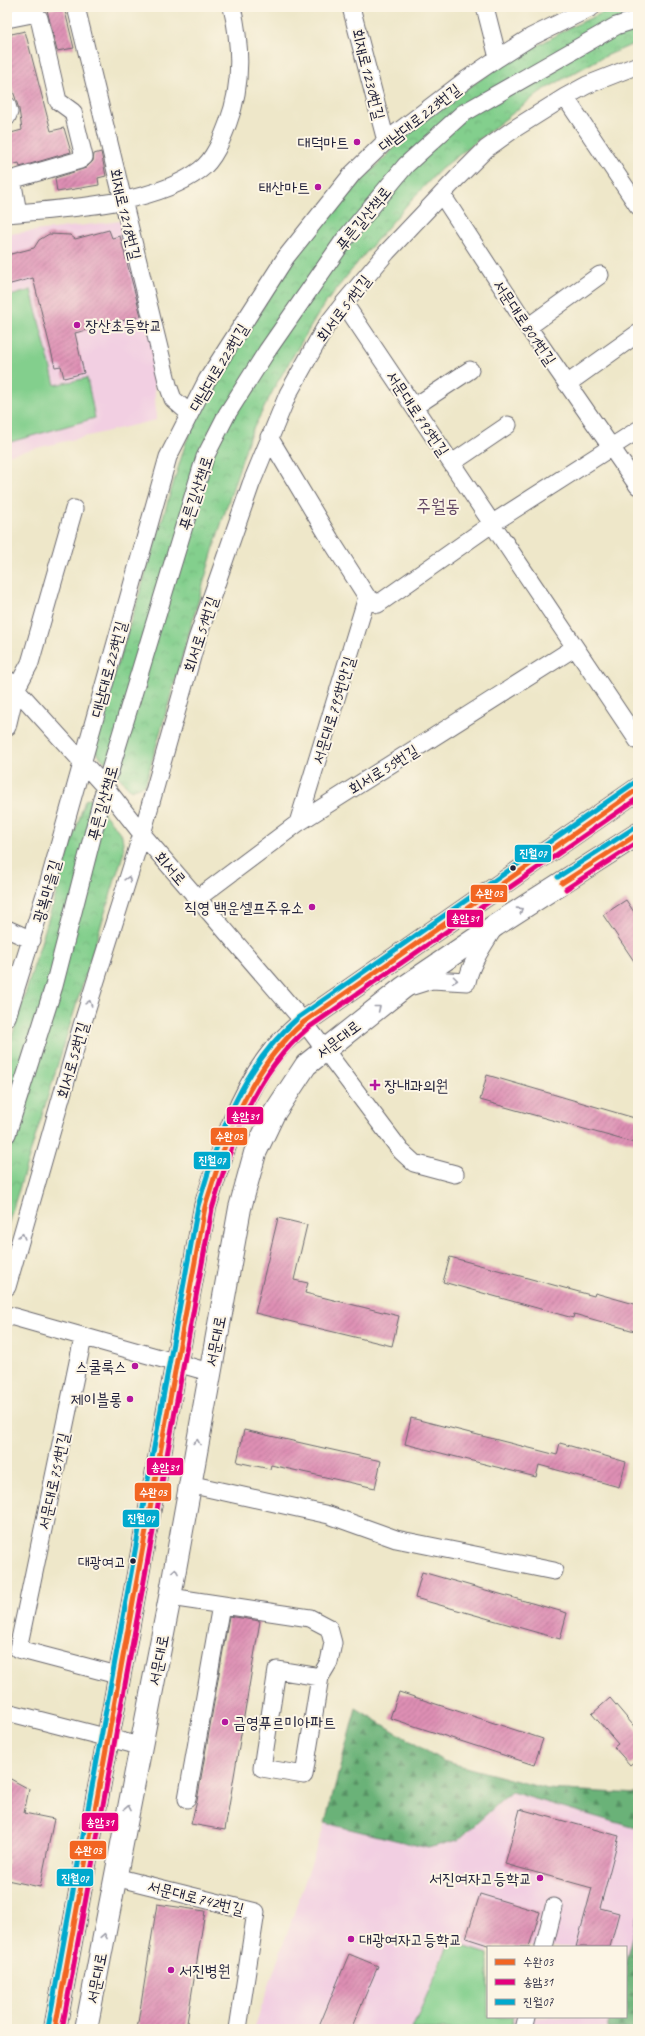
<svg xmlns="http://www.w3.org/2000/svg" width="645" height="2036" font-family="Caveat,'Poor Story',sans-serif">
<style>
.built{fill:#f2cfe2}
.grass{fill:#83cf8d;stroke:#527864}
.forest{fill:url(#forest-firs);stroke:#466a5a}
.park{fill:url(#park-crowns);stroke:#527864}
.building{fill:url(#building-hatch)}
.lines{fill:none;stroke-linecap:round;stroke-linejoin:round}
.minor-casing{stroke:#69676d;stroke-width:19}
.major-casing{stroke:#69676d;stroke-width:24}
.minor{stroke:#fff;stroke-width:17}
.major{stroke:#fff;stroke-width:22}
.bus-1-casing{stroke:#fcf5e5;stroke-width:8}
.bus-2-casing{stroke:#fcf5e5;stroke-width:8}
.bus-3-casing{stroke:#fcf5e5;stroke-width:8}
.bus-1{stroke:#f26522;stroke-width:5}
.bus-2{stroke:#e5007d;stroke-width:5}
.bus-3{stroke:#00a9ce;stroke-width:5}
.oneway{stroke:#9c9ca7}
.poi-dot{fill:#b5179e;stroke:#fcf5e5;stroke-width:1.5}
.bus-dot{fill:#22223b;stroke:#fcf5e5;stroke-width:1.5}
.labels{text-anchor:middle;stroke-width:4;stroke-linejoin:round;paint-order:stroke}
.bus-label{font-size:15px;fill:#22223b;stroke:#fcf5e5;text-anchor:end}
.street-label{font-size:16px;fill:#22223b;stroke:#fcf5e5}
.poi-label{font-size:16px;fill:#22223b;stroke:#fcf5e5;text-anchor:end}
.quarter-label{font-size:18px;fill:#644865;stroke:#fcf5e5}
.line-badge{stroke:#fcf5e5;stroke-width:1.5}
.badge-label{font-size:11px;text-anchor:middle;font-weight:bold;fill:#fff}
</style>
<defs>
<pattern id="forest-firs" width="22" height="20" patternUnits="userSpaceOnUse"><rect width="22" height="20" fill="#6ab278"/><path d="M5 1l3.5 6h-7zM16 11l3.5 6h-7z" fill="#579064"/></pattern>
<pattern id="park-crowns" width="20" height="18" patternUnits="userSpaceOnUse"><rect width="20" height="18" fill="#83cf8d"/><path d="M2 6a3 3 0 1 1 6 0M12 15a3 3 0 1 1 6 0" fill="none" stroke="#71b17b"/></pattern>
<pattern id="building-hatch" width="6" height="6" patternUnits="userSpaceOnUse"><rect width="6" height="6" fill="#de8fb4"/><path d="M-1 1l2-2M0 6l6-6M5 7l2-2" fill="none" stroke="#b47494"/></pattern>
</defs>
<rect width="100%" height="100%" fill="#fcf5e5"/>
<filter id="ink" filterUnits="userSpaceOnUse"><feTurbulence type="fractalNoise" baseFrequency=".025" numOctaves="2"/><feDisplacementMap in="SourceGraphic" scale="8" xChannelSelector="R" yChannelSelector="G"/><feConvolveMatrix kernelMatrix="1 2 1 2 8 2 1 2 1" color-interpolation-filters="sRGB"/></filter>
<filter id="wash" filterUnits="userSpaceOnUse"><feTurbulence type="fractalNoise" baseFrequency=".012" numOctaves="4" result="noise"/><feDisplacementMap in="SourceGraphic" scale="16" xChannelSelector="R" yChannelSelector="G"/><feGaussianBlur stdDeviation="0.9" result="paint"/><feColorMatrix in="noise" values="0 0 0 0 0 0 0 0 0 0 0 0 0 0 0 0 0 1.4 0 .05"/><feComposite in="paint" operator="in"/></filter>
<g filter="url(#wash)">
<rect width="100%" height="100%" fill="#eee7c9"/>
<path class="built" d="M122,221L153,346L156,420L7,455V234Z
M511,1792L638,1829V1915L626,1959V1947H488V2017H610L607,2029H254L325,1823L428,1848L458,1840Z"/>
<path class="grass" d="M31,290L55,385L87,378L95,418L7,443V297Z
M450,1942L488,1954V2017H513L511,2029H412Z"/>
<path class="forest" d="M356,1708L443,1761L547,1789L638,1794V1829L511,1792L458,1840L428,1848L325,1823Z
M638,1915V2029H607L610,2017H626V1959Z"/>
<path class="park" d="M615,7H638V42L599,59L540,92L441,169L411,200L358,262L323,306L278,381L250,435L216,540L145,785L131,790L92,748L186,442L210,391L295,257L337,206L389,153L436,109L499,67L571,27Z
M91,798L122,835L124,851L7,1228V1053L85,800Z"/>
<g id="blocks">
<path class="building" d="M59,7H64L74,48L57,51L47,10Z
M25,31L51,131L64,128L71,152L20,167L19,163L7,166V134L22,130L19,109L7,73V35Z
M101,152L106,176L98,178L99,185L57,192L55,178L86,168L93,161L94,154Z
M109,230L112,238L120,236L141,316L75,333L84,373L64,378L61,366L55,367L33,278L7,285V255L34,248L39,240L49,234L70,235L75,239Z
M626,900L638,918V967L603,915Z
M487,1075L638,1119V1144L480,1100Z
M278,1218L307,1225L294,1280L308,1283L305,1293L399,1316L392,1346L255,1313Z
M450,1257L594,1296L595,1293L638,1305V1332L574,1314L573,1318L443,1282Z
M411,1418L557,1455L560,1443L626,1462L619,1487L539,1465L536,1477L405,1444Z
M244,1430L381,1461L375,1488L271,1465L270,1469L237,1462Z
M422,1572L567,1613L560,1639L415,1598Z
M229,1616L260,1621L225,1830L191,1824L197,1801Z
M399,1692L543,1739L534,1765L390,1718Z
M610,1698L638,1731V1758L630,1765L614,1747L618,1744L592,1714Z
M7,1777L29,1789L24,1813L54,1819L40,1887L7,1880Z
M520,1809L619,1836L600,1908L619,1913L610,1947H576L592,1888L505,1864Z
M480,1894L540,1912L529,1947H494L466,1938Z
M157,1904L205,1911L186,2029H137Z
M349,1954L378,1966L351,2029H318Z"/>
</g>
</g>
<g filter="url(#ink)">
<use href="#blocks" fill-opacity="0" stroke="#69676d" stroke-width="1"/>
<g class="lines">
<defs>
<path id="minor" d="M76,7L168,385L173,399L189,413
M351,7L386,141
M485,7L498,58
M7,19L32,14L39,18L58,101L73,112L84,157L80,160L7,181
M565,97L587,85L638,65
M7,105L9,112L7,117
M12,179L18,213
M442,195L528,327L638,486
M7,214C65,208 152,206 200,170C214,160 222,139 228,123C242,86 241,45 232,7
M344,303L638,741
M528,327L600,275
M567,384L637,334
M414,407L470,370
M269,437L330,539L367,597L298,823
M452,463L508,425
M367,597L378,604L493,523L638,430
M7,679L105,787L142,834L304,1022L401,1151L414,1163L455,1174
M7,727L16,689L30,663L74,509
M198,898L298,823L574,648
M7,929L32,940
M413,986L432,980L467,982C471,962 484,945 494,928
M7,1017L50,878L168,457L207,380L286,257L353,173L386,141L467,79L498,58L531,37L592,7
M7,1134L54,986L105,787L205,457L227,414L267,351L344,240L406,165L462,114L616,26L638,19
M7,1287L82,1025L142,834L197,639L251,484L288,394L326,326L344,303L387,252L457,178L486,149L514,129L565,97L638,206
M7,1315L209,1372
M83,1338L18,1649L121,1676
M189,1484L329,1515L396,1539L554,1571
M170,1597L310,1618L329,1628L333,1643L329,1662L320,1677L304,1775L262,1768L277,1670L320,1677
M7,1712L140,1746
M187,1799L221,1605
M115,1877L256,1912L238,2029
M544,1947L554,1907
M524,2029L527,2017"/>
<path id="major" d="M55,2029L205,1207C221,1157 236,1102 268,1059C278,1045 291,1033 304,1022L638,789
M86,2029L170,1597L240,1208L255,1153L273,1115L306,1065L403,988L496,925L638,834"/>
</defs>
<use href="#minor" class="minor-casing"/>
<use href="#major" class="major-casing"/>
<use href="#minor" class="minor"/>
<use href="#major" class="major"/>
<defs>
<path id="bus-1" d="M562,883L638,834
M55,2029L205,1207C227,1137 246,1072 304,1022L638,789"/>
<path id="bus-2" d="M566,889L638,842
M62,2029L212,1209C233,1140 252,1076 308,1028L638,798"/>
<path id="bus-3" d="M558,877L634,828
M48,2028L198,1206C219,1134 241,1067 299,1017L634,783"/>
</defs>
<use href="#bus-1" class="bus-1-casing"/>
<use href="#bus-2" class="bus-2-casing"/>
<use href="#bus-3" class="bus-3-casing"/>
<use href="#bus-1" class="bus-1"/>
<use href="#bus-2" class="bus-2"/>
<use href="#bus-3" class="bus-3"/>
</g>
<defs><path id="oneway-chevron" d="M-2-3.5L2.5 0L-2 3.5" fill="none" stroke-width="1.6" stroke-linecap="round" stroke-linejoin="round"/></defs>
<g class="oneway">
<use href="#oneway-chevron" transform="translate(128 879) rotate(-72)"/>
<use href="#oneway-chevron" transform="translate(520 910) rotate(-33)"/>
<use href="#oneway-chevron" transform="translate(455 980) rotate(7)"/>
<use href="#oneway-chevron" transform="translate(89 1003) rotate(-72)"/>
<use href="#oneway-chevron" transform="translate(378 1008) rotate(-38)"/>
<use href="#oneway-chevron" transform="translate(22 1236) rotate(-74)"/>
<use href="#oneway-chevron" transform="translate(197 1442) rotate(-80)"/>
<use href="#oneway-chevron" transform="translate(175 1571) rotate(-80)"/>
<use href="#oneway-chevron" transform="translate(128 1808) rotate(-79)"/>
<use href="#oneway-chevron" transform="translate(104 1936) rotate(-79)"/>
</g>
</g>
<g class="poi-dot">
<circle cx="357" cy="142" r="4"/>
<circle cx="318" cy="187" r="4"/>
<circle cx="77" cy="325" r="4"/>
<circle cx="312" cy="907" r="4"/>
<path d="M373 1079h4v4h4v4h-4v4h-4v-4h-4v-4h4z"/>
<circle cx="135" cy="1366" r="4"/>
<circle cx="130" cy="1399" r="4"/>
<circle cx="225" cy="1722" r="4"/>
<circle cx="540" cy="1878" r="4"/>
<circle cx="351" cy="1939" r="4"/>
<circle cx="171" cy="1970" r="4"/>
</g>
<g class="bus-dot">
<circle cx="513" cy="868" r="3.5"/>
<circle cx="133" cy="1561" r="3.5"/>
</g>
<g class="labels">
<g class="bus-label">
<text x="126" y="1567">대광여고</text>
</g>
<g class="street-label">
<text transform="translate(369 74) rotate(76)" y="6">회재로1230번길</text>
<text transform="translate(419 117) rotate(-38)" y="6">대남대로223번길</text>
<text transform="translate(126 214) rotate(77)" y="6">회재로1218번길</text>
<text transform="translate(363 218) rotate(-51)" y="6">푸른길산책로</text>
<text transform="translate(343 308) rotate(-53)" y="6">회서로51번길</text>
<text transform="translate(525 322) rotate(56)" y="6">서문대로801번길</text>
<text transform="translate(218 367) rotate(-59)" y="6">대남대로223번길</text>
<text transform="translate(418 413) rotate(56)" y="6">서문대로795번길</text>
<text transform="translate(195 493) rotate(-72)" y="6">푸른길산책로</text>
<text transform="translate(200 634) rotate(-72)" y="6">회서로51번길</text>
<text transform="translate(108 669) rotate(-75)" y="6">대남대로223번길</text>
<text transform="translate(333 710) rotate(-73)" y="6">서문대로795번안길</text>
<text transform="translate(383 769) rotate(-32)" y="6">회서로55번길</text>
<text transform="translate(102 803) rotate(-75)" y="6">푸른길산책로</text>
<text transform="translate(171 868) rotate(49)" y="6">회서로</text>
<text transform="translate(46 891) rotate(-74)" y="6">광복마을길</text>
<text transform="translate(338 1039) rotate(-38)" y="6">서문대로</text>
<text transform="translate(72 1060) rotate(-74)" y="6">회서로52번길</text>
<text transform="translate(215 1341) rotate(-79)" y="6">서문대로</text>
<text transform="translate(53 1481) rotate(-78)" y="6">서문대로751번길</text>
<text transform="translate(158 1660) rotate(-79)" y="6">서문대로</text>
<text transform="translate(196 1897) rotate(14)" y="6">서문대로742번길</text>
<text transform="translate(96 1978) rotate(-79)" y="6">서문대로</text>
</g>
<g class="poi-label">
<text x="349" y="148">대덕마트</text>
<text x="310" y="193">태산마트</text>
<text x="85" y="331" text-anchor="start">장산초등학교</text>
<text x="304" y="913">직영 백운셀프주유소</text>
<text x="384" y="1091" text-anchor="start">장내과의원</text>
<text x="127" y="1372">스쿨룩스</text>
<text x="122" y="1405">제이블롱</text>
<text x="233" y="1728" text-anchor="start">금영푸르미아파트</text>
<text x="532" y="1884">서진여자고등학교</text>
<text x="359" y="1945" text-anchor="start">대광여자고등학교</text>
<text x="179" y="1976" text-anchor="start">서진병원</text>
</g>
<g class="quarter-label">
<text x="438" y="512">주월동</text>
</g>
</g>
<g class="line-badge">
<rect x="514" y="844" width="38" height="19" rx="4" fill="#00a9ce"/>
<rect x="470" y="884" width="38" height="19" rx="4" fill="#f26522"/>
<rect x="446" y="909" width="38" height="19" rx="4" fill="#e5007d"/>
<rect x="226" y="1106" width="38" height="19" rx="4" fill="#e5007d"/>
<rect x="210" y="1127" width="38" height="19" rx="4" fill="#f26522"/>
<rect x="193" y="1151" width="38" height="19" rx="4" fill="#00a9ce"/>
<rect x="146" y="1457" width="38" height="19" rx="4" fill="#e5007d"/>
<rect x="134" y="1482" width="38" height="20" rx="4" fill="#f26522"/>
<rect x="122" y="1509" width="38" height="19" rx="4" fill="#00a9ce"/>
<rect x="81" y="1812" width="38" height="20" rx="4" fill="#e5007d"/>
<rect x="69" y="1840" width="38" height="20" rx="4" fill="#f26522"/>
<rect x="56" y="1868" width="38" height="19" rx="4" fill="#00a9ce"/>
</g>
<g class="badge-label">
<text x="533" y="857">진월07</text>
<text x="489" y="897">수완03</text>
<text x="465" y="922">송암31</text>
<text x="245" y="1120">송암31</text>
<text x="229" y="1140">수완03</text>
<text x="212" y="1164">진월07</text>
<text x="165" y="1471">송암31</text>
<text x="153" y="1496">수완03</text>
<text x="141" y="1522">진월07</text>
<text x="100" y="1826">송암31</text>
<text x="88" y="1854">수완03</text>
<text x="75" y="1882">진월07</text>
</g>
<rect width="645" height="2036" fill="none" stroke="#fcf5e5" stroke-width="24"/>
<rect x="487" y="1946" width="140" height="72" fill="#fcf5e5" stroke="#a5a1a1"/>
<rect x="495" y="1959" width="20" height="6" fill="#f26522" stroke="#a5a1a1"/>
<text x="523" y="1966" font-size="12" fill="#22223b">수완03</text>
<rect x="495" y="1979" width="20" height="6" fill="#e5007d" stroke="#a5a1a1"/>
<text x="523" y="1986" font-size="12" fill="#22223b">송암31</text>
<rect x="495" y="1999" width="20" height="6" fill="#00a9ce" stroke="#a5a1a1"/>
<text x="523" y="2006" font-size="12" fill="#22223b">진월07</text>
</svg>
